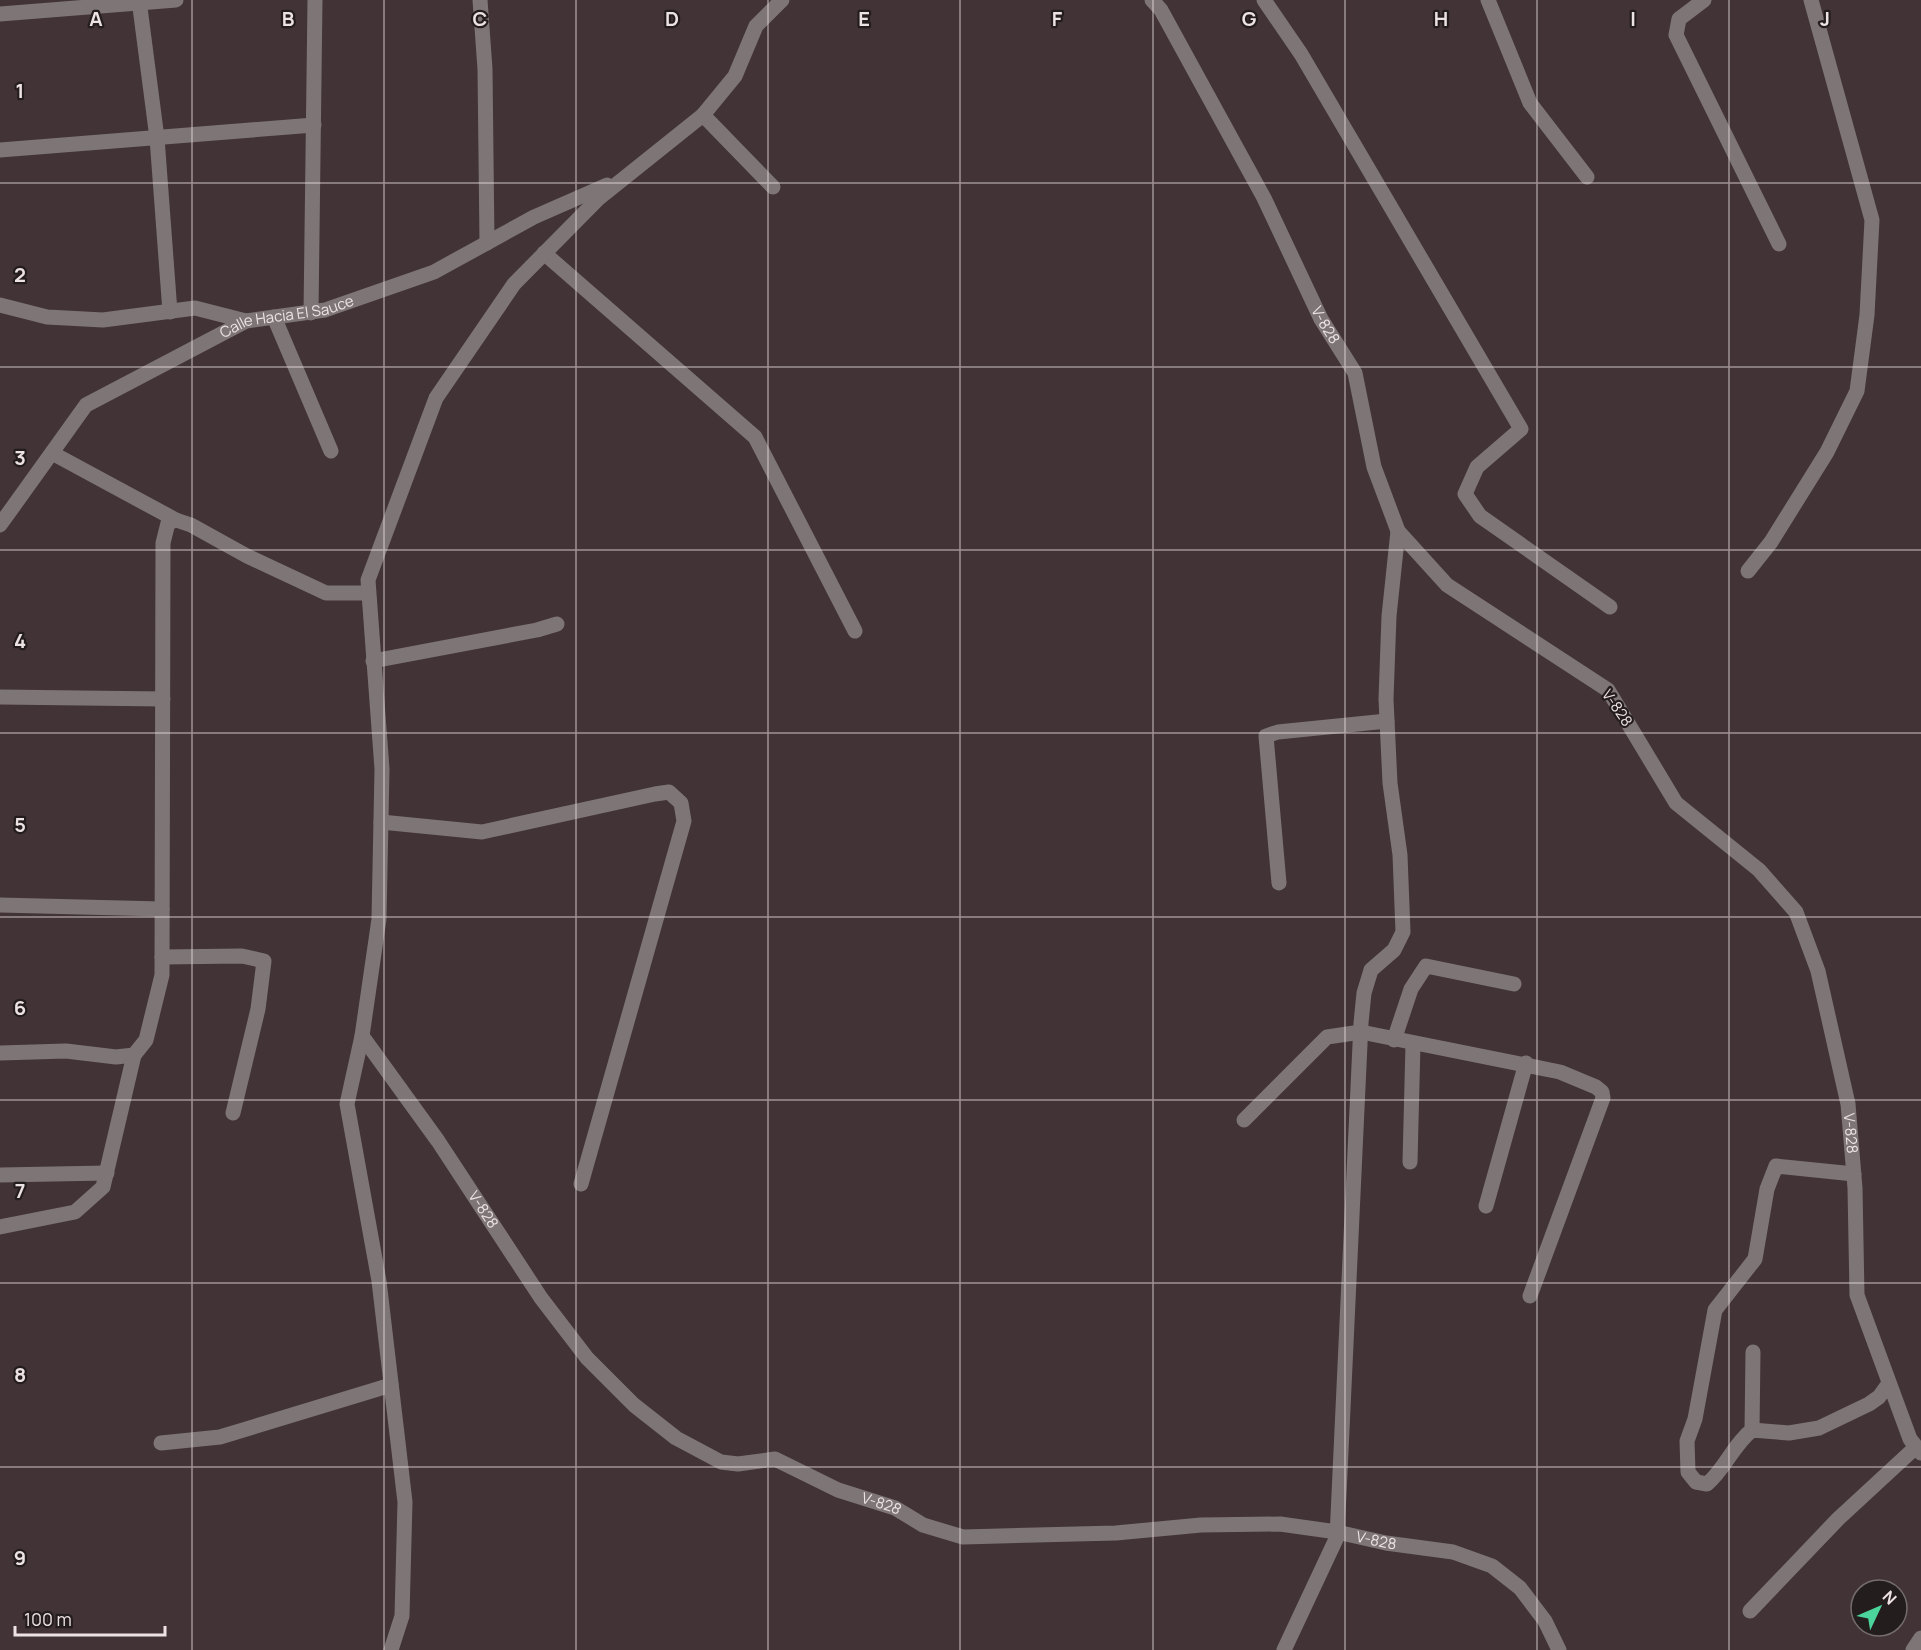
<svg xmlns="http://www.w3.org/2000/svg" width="1921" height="1650" font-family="Manrope,sans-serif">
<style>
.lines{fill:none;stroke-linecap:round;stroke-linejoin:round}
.minor{stroke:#7e7577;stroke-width:15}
.grid{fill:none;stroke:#ede2e4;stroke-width:1.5;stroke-opacity:0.55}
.labels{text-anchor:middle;stroke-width:4.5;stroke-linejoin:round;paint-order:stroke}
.street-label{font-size:15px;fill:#ede2e4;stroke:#241d1e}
.grid-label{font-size:20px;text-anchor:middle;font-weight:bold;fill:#ede2e4;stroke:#241d1e;stroke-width:4.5;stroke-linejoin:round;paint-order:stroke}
</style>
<rect width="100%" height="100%" fill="#423336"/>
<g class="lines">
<g class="minor">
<path d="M139,0L157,138L170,312"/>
<path d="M480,0L485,69L487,243"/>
<path id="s1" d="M1152,0L1161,10L1264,198L1321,319L1355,373L1374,467L1398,531L1447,585L1608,690L1676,803L1759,870L1796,912L1818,971L1848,1104L1855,1188L1857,1295L1910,1439L1921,1453"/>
<path d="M1264,0L1301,54L1521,429L1477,467L1465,494L1480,516L1610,607"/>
<path d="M1488,0L1530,103L1587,177"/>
<path d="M1704,0L1679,19L1676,35L1779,244"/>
<path d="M0,14L176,0"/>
<path d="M703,115L773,187"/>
<path d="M0,150L314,125"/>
<path d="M544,253L755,437L855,631"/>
<path d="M0,305L47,317L103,320L195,308L246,321"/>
<path d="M311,313L315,0"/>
<path d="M274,317L331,451"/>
<path d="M52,453L176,520"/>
<path id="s2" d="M0,525L86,405L246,321L325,310L434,272L534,217L607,185"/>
<path d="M1748,571L1771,542L1827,452L1857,391L1867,315L1872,220L1811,0"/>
<path d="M373,661L537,630L557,624"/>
<path d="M0,697L163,699"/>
<path d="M381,822L482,832L655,794L669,792L681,803L684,821L581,1184"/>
<path d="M1279,883L1266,736L1278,732L1387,721"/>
<path d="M0,905L162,909"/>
<path d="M162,957L242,956L264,961L258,1009L233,1113"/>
<path id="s3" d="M362,1036L438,1141L541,1298L587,1358L634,1405L676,1438L721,1462L738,1464L775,1459L838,1490L895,1508L923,1525L963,1537L1116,1533L1201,1525L1280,1524L1337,1532L1386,1543L1453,1552L1492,1566L1520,1588L1545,1621L1559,1650"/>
<path d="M1394,1040L1411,989L1426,966L1514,984"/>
<path d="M0,1053L66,1051L116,1057L134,1055L146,1040L162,975L163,543L168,523L176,520L191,525L247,556L326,593H368"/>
<path d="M1244,1120L1327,1037L1361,1032L1560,1072L1596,1087L1602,1092L1603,1098L1530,1296"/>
<path d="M1410,1162L1413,1044"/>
<path d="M1854,1174L1776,1166L1767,1189L1755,1259L1715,1310L1695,1419L1687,1441L1688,1472L1696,1482L1707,1484C1725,1469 1733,1445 1752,1430L1789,1433L1819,1428L1869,1404L1879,1397L1889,1383"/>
<path d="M0,1175L107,1173"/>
<path d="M1486,1206L1526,1063"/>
<path d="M0,1227L75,1212L103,1187L134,1055"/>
<path d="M1752,1430L1753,1352"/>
<path d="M161,1443L220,1437L391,1385"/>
<path d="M1750,1611L1838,1519L1916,1447"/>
<path d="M391,1650L402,1616L405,1502L379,1281L347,1104L362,1036L379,919L382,769L368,580L436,398L514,284L598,199L703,115L735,76L756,26L782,0"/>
<path d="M1284,1650L1337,1537L1361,1023L1364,993L1371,970L1394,950L1403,932L1400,855L1390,783L1386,699L1389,616L1398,531"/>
<path d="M1913,1650L1921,1638"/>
</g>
</g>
<path class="grid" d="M192,0V1650M384,0V1650M576,0V1650M768,0V1650M960,0V1650M1153,0V1650M1345,0V1650M1537,0V1650M1729,0V1650M0,183H1921M0,367H1921M0,550H1921M0,733H1921M0,917H1921M0,1100H1921M0,1283H1921M0,1467H1921"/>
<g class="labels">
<g class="street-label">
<text dy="5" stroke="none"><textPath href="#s2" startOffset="369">Calle Hacia El Sauce</textPath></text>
<text dy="5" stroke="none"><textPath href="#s1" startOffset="369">V-828</textPath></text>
<text transform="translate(1617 708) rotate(55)" y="5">V-828</text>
<text dy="5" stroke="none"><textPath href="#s1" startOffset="1378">V-828</textPath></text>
<text dy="5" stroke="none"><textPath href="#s3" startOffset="212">V-828</textPath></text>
<text dy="5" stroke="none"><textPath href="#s3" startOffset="734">V-828</textPath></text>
<text dy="5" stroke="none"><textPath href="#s3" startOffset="1238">V-828</textPath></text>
</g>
</g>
<g class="grid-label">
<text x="96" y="26">A</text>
<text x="288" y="26">B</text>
<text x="480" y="26">C</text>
<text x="672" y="26">D</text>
<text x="864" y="26">E</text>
<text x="1057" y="26">F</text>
<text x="1249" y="26">G</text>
<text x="1441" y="26">H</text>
<text x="1633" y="26">I</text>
<text x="1825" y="26">J</text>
<text x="20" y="98">1</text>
<text x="20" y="282">2</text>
<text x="20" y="465">3</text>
<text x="20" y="648">4</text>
<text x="20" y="832">5</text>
<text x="20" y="1015">6</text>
<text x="20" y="1198">7</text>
<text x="20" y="1382">8</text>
<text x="20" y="1565">9</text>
</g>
<g transform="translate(1879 1608) rotate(46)"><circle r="28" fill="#241d1e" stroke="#746c6d" stroke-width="1.5"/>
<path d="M0-4.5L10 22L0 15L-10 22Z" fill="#4bd49b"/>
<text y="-9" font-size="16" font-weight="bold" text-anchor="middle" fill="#ede2e4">N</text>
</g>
<path d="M15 1626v9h150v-9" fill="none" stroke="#ede2e4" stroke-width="3"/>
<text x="24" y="1626" font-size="18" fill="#ede2e4" stroke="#241d1e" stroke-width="4.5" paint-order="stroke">100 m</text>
</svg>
